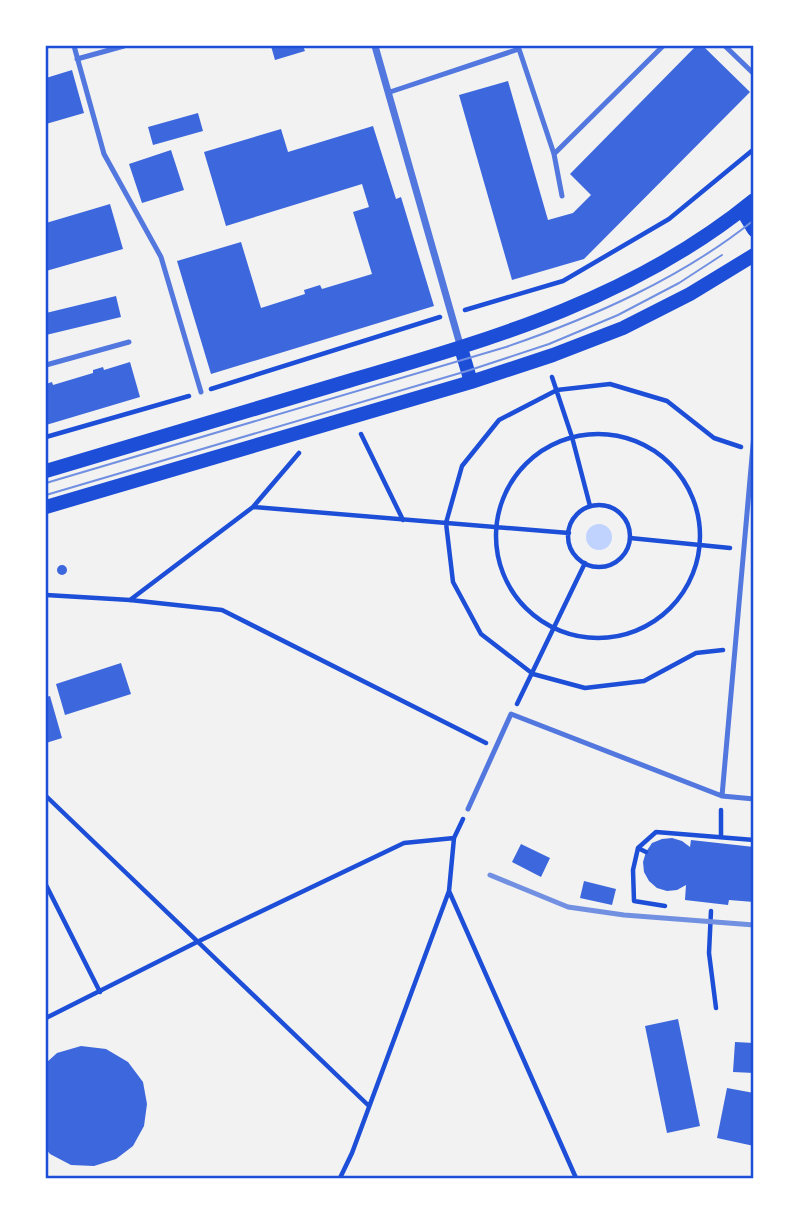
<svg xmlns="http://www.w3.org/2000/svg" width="799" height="1224" font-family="Arial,sans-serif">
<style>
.water{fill:#bfd3fe}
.building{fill:#3d67dc}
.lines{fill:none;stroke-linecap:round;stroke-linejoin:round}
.path{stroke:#1d4ed8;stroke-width:4.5}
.service{stroke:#5277de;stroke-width:5}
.minor{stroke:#5277de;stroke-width:7}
.secondary{stroke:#1d4ed8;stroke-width:14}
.tram{stroke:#7290e2;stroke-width:2}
.rail{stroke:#7290e2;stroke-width:5}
.neatline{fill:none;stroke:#1d4ed8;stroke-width:2.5}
</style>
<rect width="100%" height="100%" fill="#f2f2f2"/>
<path class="water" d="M586 537a13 13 0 1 1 26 0a13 13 0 1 1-26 0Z"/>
<path class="building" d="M271,46H303L305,51L275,60Z
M696,46H703L750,92L584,259L512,280L459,95L508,81L548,220L573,213L591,195L570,174Z
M72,70L84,113L46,124V78Z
M198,113L203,131L153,145L148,127Z
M373,126L396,199L401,197L434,306L211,374L177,261L241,242L261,308L305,294L304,290L320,285L322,289L372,274L353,212L369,207L362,184L226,226L204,152L281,129L288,152Z
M171,150L184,190L142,203L129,164Z
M110,204L123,249L46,271V223Z
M116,296L121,317L46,335V313Z
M130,362L140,397L46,425V384L52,382L53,385L93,373V370L103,367L104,370Z
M57 570a5 5 0 1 1 10 0a5 5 0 1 1-10 0Z
M121,663L131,694L65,715L56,684Z
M50,696L62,738L46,743V697Z
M672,838L682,841L690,847L691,840L754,847V902L729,900L728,905L685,900L686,885L677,890L667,891L657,888L649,881L644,872L643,862L646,852L652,843L662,839Z
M521,844L550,858L541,877L512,862Z
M584,881L616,889L612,905L580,898Z
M678,1019L700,1126L667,1133L645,1026Z
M735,1042L754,1043V1073L733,1072Z
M81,1046L106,1049L128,1062L143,1082L147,1104L144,1126L133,1146L116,1159L94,1166L71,1165L50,1154L46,1149V1063L57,1053Z
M727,1088L754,1093V1146L717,1138Z"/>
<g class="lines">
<path class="path" d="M465,310L563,281L669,219L754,149
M552,377L572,437L590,506
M211,389L440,317
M361,434L403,520
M496 536a102 102 0 1 1 204 0a102 102 0 1 1-204 0Z
M46,437L189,396
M568 536a31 31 0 1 1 62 0a31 31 0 1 1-62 0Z
M253,507L569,533
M630,538L730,548
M46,595L130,600L222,610L486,743
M130,600L253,507L299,453
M723,650L696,653L644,681L585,688L533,674L481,634L453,582L446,523L462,466L499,420L557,390L610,384L667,401L714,438L741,447
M517,704L585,563
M46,796L369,1106
M721,837V810
M638,848L633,870L634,901L665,906
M646,852L638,848L656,832L754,840
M46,885L100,992
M449,891L576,1178
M711,911L709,953L716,1008
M46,1018L197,942L404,843L454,838
M340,1178L352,1153L449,891L454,838L463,819"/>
<path class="service" d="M74,46L104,154L161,257L201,392
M725,46L754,74
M77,59L124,46
M390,92L519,49L554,154L562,196
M554,154L663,46
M46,365L129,342
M722,796L754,799
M468,809L511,714L722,796L754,434"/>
<path class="minor" d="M375,46L461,348"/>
<path class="secondary" d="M742,210L754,230
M461,348L471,382
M46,471C145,441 245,412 345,382C492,339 633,299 754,200
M46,507L471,382L553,355L623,328L690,294L754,255"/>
<path class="tram" d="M46,483L506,347C593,317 682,278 754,220
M46,495L467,371L549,344L618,315L679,283L722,255"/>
<path class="rail" d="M490,875L568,907L624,915L754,925"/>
</g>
<rect width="799" height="1224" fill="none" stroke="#ffffff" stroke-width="94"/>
<rect x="47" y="47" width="705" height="1130" class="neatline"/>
</svg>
